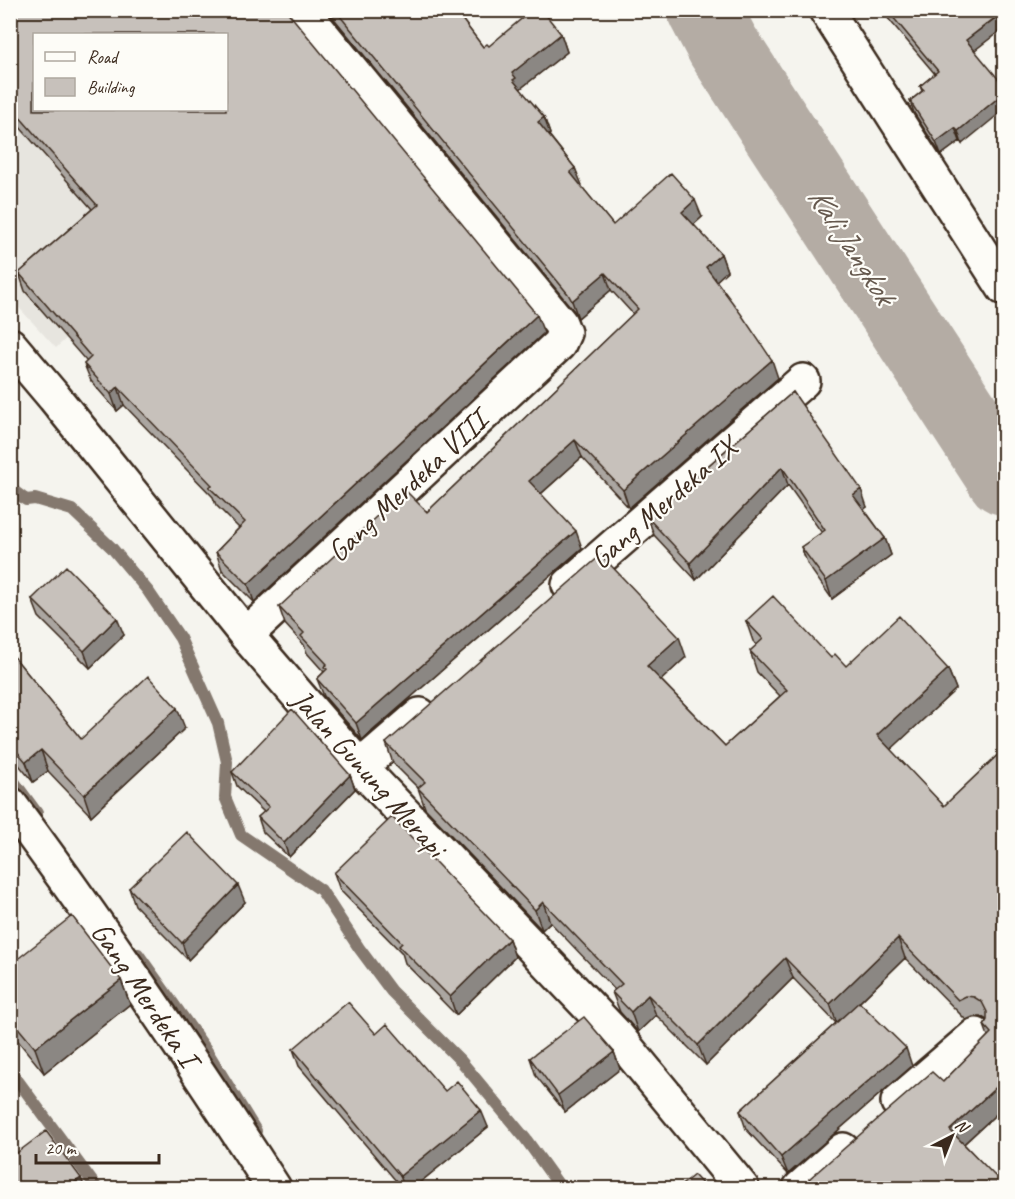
<svg xmlns="http://www.w3.org/2000/svg" width="1015" height="1199" font-family="Caveat,sans-serif">
<style>
.built{fill:#e7e5df}
.lines{fill:none;stroke-linecap:round;stroke-linejoin:round}
.stream{stroke:#84786e;stroke-width:12}
.river{stroke:#b4aca4;stroke-width:74}
.minor-casing{stroke:#3b2a1e;stroke-width:38}
.minor{stroke:#fdfcf7;stroke-width:33}
.wall{fill:#aba6a1;stroke:#3b2a1e;stroke-width:1.5}
.shaded-wall{fill:#8b8783;stroke:#3b2a1e;stroke-width:1.5}
.building{fill:#c7c1bb;stroke:#3b2a1e;stroke-width:1.5;fill-rule:evenodd}
.labels{text-anchor:middle;stroke-width:4.5;stroke-linejoin:round;paint-order:stroke}
.street-label{font-size:30px;fill:#3b2a1e;stroke:#fdfcf7}
.water-label{font-size:32px;font-style:italic;fill:#65584d;stroke:#fdfcf7}
</style>
<rect width="100%" height="100%" fill="#f5f4ee"/>
<filter id="ink" filterUnits="userSpaceOnUse"><feTurbulence type="fractalNoise" baseFrequency=".0167" numOctaves="2"/><feDisplacementMap in="SourceGraphic" scale="12" xChannelSelector="R" yChannelSelector="G"/><feConvolveMatrix kernelMatrix="1 2 1 2 8 2 1 2 1" color-interpolation-filters="sRGB"/></filter>
<g filter="url(#ink)">
<path class="built" d="M11,11L34,34V110L208,205L56,348L11,299Z"/>
<g class="lines">
<path class="stream" d="M10,488L26,500L35,499L72,510L112,548L148,591L180,638L218,723L227,762L225,797L241,835L321,890L359,948L391,991L461,1061L525,1138L561,1188
M10,776L37,813
M138,954L205,1048L256,1131
M10,1070L97,1188"/>
<path class="river" d="M704,10L723,46L1004,478"/>
<defs>
<path id="minor" d="M826,10L1004,288
M10,345L54,397L246,635L360,767L617,1036L742,1188
M569,585L803,381
M246,635L559,344L564,333L560,323L302,10
M360,767L420,715
M10,804C103,929 190,1058 274,1188
M898,1102L976,1035
M800,1188L843,1150"/>
</defs>
<use href="#minor" class="minor-casing"/>
<use href="#minor" class="minor"/>
</g>
<path class="wall" d="M10,10L544,333L254,602L222,570L216,552L239,528L216,505L213,497L124,405L117,411L91,381L84,364L87,362L25,291L19,273L92,209L10,116Z
M327,10H455L483,47L561,34L567,52L520,89L544,117L550,134L549,135L575,168L581,186L613,225L702,217L693,225L721,254L727,271L716,281L778,378L629,508L582,457L541,494L582,548L362,740L324,696L317,679L324,672L307,653L304,645L285,624L279,607L427,512L633,314L611,290L578,318L574,311Z
M881,10H1005V27L974,50L962,144L960,141L941,155L914,113L910,101L922,91L920,86L935,74Z
M793,392L867,507L864,509L885,538L891,555L832,599L808,565L801,547L822,533L788,485L696,580L654,535L648,518Z
M32,599L124,635L90,668L39,617Z
M746,621L831,658L846,666L948,669L956,689L890,750L944,806L1005,748V1106L964,1144L1005,1188H812L809,1179L943,1082L988,1036L984,1025L987,1020L982,1017H973L966,1020L905,958L859,1003L912,1066L788,1174L746,1129L740,1111L836,1023L793,978L706,1065L656,1015L638,1032L620,1012L612,992L615,990L550,922L542,930L425,808L418,788L393,763L386,743L686,657L661,680L725,746L780,696L757,672L750,651L757,645L753,641Z
M10,652L81,739L185,728L91,816L48,771L33,782L10,754Z
M232,772L350,775L355,789L289,857L263,832L258,817L264,812L237,786Z
M334,873L509,939L515,957L456,1015L405,963L402,953L340,890Z
M129,888L245,902L188,960L135,905Z
M10,965L121,980L130,1004L44,1073L10,1031Z
M376,1034L488,1127L413,1188H402L299,1066L293,1049Z
M614,1052L620,1069L565,1112L536,1076L530,1058Z"/>
<path class="shaded-wall" d="M1005,11V27L971,53L966,40Z
M561,34L567,52L520,89L513,80L512,73Z
M1005,92V109L962,144L958,131Z
M544,117L550,134L544,139L538,122Z
M955,128L960,141L941,155L936,142Z
M575,168L582,185L577,190L570,172Z
M695,200L702,217L688,230L682,212Z
M721,254L727,271L712,285L706,267Z
M605,273L611,290L578,318L572,301Z
M537,315L544,333L254,602L248,584Z
M772,360L778,378L629,508L623,490Z
M118,387L124,405L117,411L111,394Z
M575,440L582,457L535,499L529,481Z
M782,467L788,485L696,580L690,563Z
M861,489L867,507L860,512L853,495Z
M576,531L582,548L362,740L356,723Z
M885,538L891,555L832,599L826,581Z
M117,618L124,635L90,668L84,651Z
M679,637L686,657L655,686L647,666Z
M948,669L956,689L884,756L877,735Z
M177,708L185,728L91,816L84,795Z
M41,750L48,771L33,782L26,762Z
M350,775L355,789L289,857L284,843Z
M10,882L16,898L10,902Z
M238,885L245,902L188,960L182,943Z
M543,902L550,922L542,930L535,910Z
M898,938L905,958L837,1024L830,1004Z
M509,939L515,957L456,1015L450,997Z
M785,958L793,978L706,1065L698,1045Z
M121,980L130,1004L44,1073L35,1048Z
M648,995L656,1015L638,1032L631,1012Z
M906,1048L912,1066L788,1174L781,1157Z
M614,1052L620,1069L565,1112L558,1095Z
M1005,1079V1106L957,1150L950,1130Z
M481,1110L488,1127L413,1188H405L400,1176Z
M81,1178L85,1188H66Z"/>
<path class="building" d="M10,10H286L537,315L248,584L216,552L245,522L209,487L212,485L118,387L111,394L84,364L91,357L19,273L97,205L10,106ZM34,34H226V110H34Z
M335,10H455L483,47L487,44L489,46L532,10H542L561,34L512,73L516,78L513,80L544,117L538,122L575,168L570,172L613,225L671,173L695,200L682,212L721,254L706,267L741,314L772,360L623,490L575,440L529,481L576,531L356,723L317,679L327,669L324,667L327,664L301,636L304,633L279,607L405,490L427,512L638,309L605,273L572,301L568,294Z
M887,10H1005L966,40L1005,87V92L958,131L955,128L936,142L910,101L924,90L920,86L938,71Z
M793,392L861,489L853,495L885,538L826,581L801,547L825,530L782,467L690,563L648,518Z
M601,555L679,637L647,666L725,746L787,690L750,651L763,639L746,621L773,596L831,658L835,654L846,666L899,616L948,669L877,735L944,806L1005,748V1079L950,1130L995,1176L1005,1167V1188H818L809,1179L932,1072L943,1082L991,1033L984,1025L987,1020V1012L982,1002L974,997L966,996L958,1000L898,938L830,1004L785,958L698,1045L648,995L631,1012L612,992L622,984L543,902L535,910L418,788L425,782L386,743Z
M66,566L117,618L84,651L32,599Z
M10,652L81,739L148,676L177,708L84,795L41,750L26,762L10,743Z
M292,709L350,775L284,843L258,817L269,807L232,772Z
M392,817L509,939L450,997L399,946L402,943L334,873Z
M187,832L238,885L182,943L129,888Z
M72,916L121,980L35,1048L10,1018V965Z
M348,1002L376,1034L387,1024L445,1091L457,1081L481,1110L400,1176L293,1049Z
M859,1002L906,1048L781,1157L740,1111Z
M584,1017L614,1052L558,1095L530,1058Z
M46,1131L81,1178L66,1188H10V1158Z
M694,1175L706,1188H678Z"/>
</g>
<g class="labels">
<g class="street-label">
<text transform="translate(407 486) rotate(-43)" y="10">Gang Merdeka VIII</text>
<text transform="translate(663 503) rotate(-41)" y="10">Gang Merdeka IX</text>
<text transform="translate(369 773) rotate(48)" y="10">Jalan Gunung Merapi</text>
<text transform="translate(145 994) rotate(56)" y="10">Gang Merdeka I</text>
</g>
<g class="water-label">
<text transform="translate(852 245) rotate(57)" y="11">Kali Jangkok</text>
</g>
</g>
<rect width="1015" height="1199" fill="none" stroke="#fdfcf7" stroke-width="36"/>
<rect x="18" y="18" width="979" height="1163" fill="none" stroke="#3b2a1e" stroke-width="2" filter="url(#ink)"/>
<rect x="33" y="33" width="195" height="78" fill="#fdfcf7" stroke="#afa8a0" stroke-width="1.5"/>
<rect x="45" y="52" width="30" height="9" fill="#fdfcf7" stroke="#afa8a0" stroke-width="1.5"/>
<text x="87" y="63" font-size="18" fill="#3b2a1e">Road</text>
<rect x="45" y="78" width="30" height="18" fill="#c7c1bb" stroke="#afa8a0" stroke-width="1.5"/>
<text x="87" y="93" font-size="18" fill="#3b2a1e">Building</text>
<g transform="translate(952 1136) rotate(42)" stroke="#fdfcf7" stroke-width="4.5" paint-order="stroke">
<path d="M0-4.5L10 22L0 15L-10 22Z" fill="#3b2a1e"/>
<text y="-9" font-size="16" font-weight="bold" text-anchor="middle" fill="#3b2a1e">N</text>
</g>
<path d="M36 1154v9h123v-9" fill="none" stroke="#3b2a1e" stroke-width="3"/>
<text x="45" y="1154" font-size="18" fill="#3b2a1e" stroke="#fdfcf7" stroke-width="4.5" paint-order="stroke">20 m</text>
</svg>
